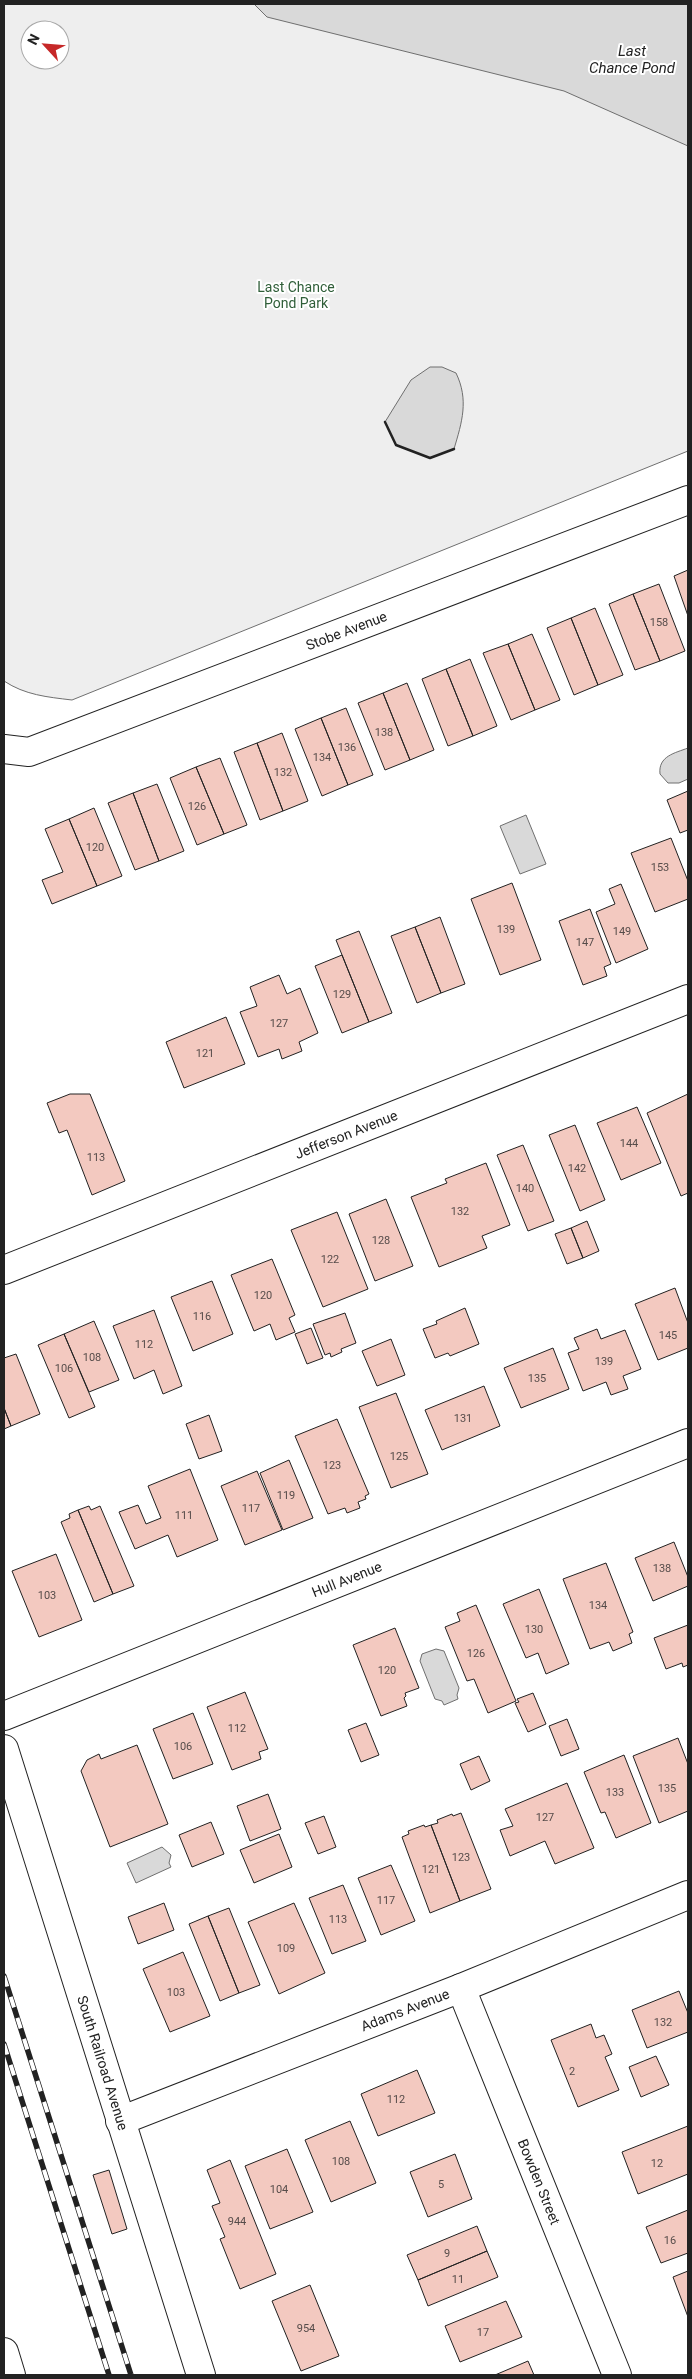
<svg xmlns="http://www.w3.org/2000/svg" width="692" height="2379" font-family="Roboto,sans-serif">
<rect width="100%" height="100%" fill="#fff"/>
<path fill="#eee" stroke="#6f6f6f" fill-rule="evenodd" d="M4 4H688V451L72 700C47 697 25 695 4 681ZM30 30H60V60H30Z"/>
<path fill="#d9d9d9" stroke="#6f6f6f" d="M254 4H688V146L564 91 267 17Z
M430 367H442L456 373C469 400 462 422 454 449L430 458 396 445 385 422 411 380Z
M688 748V779L679 783H668L660 774C658 756 675 753 688 748Z
M526 815 546 864 520 874 500 826Z
M436 1649 444 1651 459 1688 457 1695 458 1699 444 1705 442 1701 435 1699 420 1661 422 1654Z
M162 1847 171 1855 169 1863 171 1867 136 1883 127 1863Z"/>
<path fill="#f3c9c0" stroke="#222" d="M688 570V616L674 576Z
M659 584 685 651 660 661 633 594Z
M633 594 660 661 635 670 609 604Z
M595 608 623 675 598 685 571 618Z
M571 618 598 685 574 695 547 628Z
M532 634 560 700 535 710 508 644Z
M508 644 535 710 511 720 483 653Z
M470 659 497 726 473 736 446 669Z
M446 669 473 736 448 746 422 679Z
M407 683 434 750 410 760 383 693Z
M383 693 410 760 385 770 358 703Z
M346 708 373 775 348 785 321 718Z
M321 718 348 785 322 796 295 729Z
M282 733 308 801 283 811 257 743Z
M257 743 283 811 260 820 234 752Z
M220 758 247 825 224 834 196 767Z
M196 767 224 834 197 845 170 778Z
M157 784 184 851 159 861 133 793Z
M688 791V830L680 833 667 800Z
M133 793 159 861 135 870 108 803Z
M94 808 122 876 97 886 69 819Z
M69 819 97 886 52 904 42 880 63 872 45 829Z
M671 838 688 881V899L655 912 631 853Z
M512 883 541 960 500 975 471 899Z
M621 884 648 949 616 963 596 912 615 904 609 889Z
M590 909 611 964 604 967 607 976 583 985 559 921Z
M440 917 465 984 441 993 415 927Z
M415 927 441 993 417 1003 391 936Z
M359 931 392 1013 369 1022 336 940Z
M342 955 369 1022 342 1033 315 966Z
M279 975 287 994 300 988 318 1033 299 1042 302 1051 282 1059 279 1049 258 1057 240 1012 257 1006 250 987Z
M226 1017 245 1064 184 1088 166 1042Z
M70 1094H90L125 1181 92 1195 67 1130 59 1133 47 1103Z
M688 1094V1193L681 1196 647 1113Z
M637 1107 661 1163 621 1180 597 1123Z
M575 1125 605 1200 580 1211 549 1135Z
M523 1145 554 1221 528 1231 497 1155Z
M486 1163 510 1225 482 1236 487 1248 439 1267 411 1197 447 1183 445 1179Z
M386 1199 413 1266 375 1281 349 1214Z
M337 1212 368 1289 323 1307 291 1230Z
M587 1221 599 1251 583 1258 571 1228Z
M571 1228 583 1258 567 1264 555 1234Z
M272 1259 295 1315 289 1318 295 1332 276 1340 270 1324 254 1331 231 1275Z
M212 1281 233 1334 193 1351 171 1297Z
M675 1288 688 1323V1348L658 1360 635 1304Z
M465 1308 479 1344 450 1356 448 1353 435 1358 423 1329 437 1324 436 1321Z
M154 1310 182 1386 163 1394 154 1370 134 1379 113 1326Z
M345 1313 356 1343 341 1349 342 1352 331 1357 330 1353 325 1355 313 1324Z
M94 1321 119 1380 89 1392 64 1334Z
M311 1328 323 1358 307 1364 295 1334Z
M597 1329 601 1339 625 1330 641 1369 623 1376 628 1389 611 1395 606 1382 583 1391 568 1353 579 1349 574 1338Z
M64 1334 95 1407 69 1418 38 1345Z
M391 1339 405 1375 377 1386 362 1351Z
M553 1348 569 1389 521 1408 504 1368Z
M16 1354 40 1414 11 1426 4 1408V1358Z
M484 1386 500 1426 442 1450 425 1410Z
M396 1393 428 1474 391 1488 359 1407Z
M4 1408 11 1426 4 1429Z
M209 1415 222 1451 199 1459 186 1424Z
M337 1419 369 1494 365 1496 366 1499 358 1502 360 1508 347 1513 345 1508 328 1514 295 1436Z
M289 1460 313 1518 283 1530 260 1473Z
M190 1469 218 1540 177 1557 168 1535 135 1549 119 1512 138 1505 146 1524 161 1518 148 1486Z
M257 1471 282 1530 245 1545 221 1486Z
M89 1506 91 1510 100 1506 134 1586 113 1594 78 1510Z
M78 1510 113 1594 94 1602 61 1522 70 1518 69 1514Z
M674 1542 688 1577V1586L653 1601 635 1558Z
M56 1554 82 1620 39 1637 12 1571Z
M606 1563 633 1632 629 1634 632 1643 613 1651 609 1642 590 1649 563 1579Z
M539 1589 569 1664 546 1674 538 1653 526 1658 503 1604Z
M476 1605 516 1701 488 1713 474 1679 467 1681 445 1627 460 1621 457 1613Z
M688 1625V1665L683 1667 682 1663 666 1669 654 1638Z
M395 1628 419 1688 405 1693 406 1696 404 1698 407 1706 381 1716 353 1645Z
M245 1692 268 1749 259 1752 261 1759 232 1770 207 1707Z
M533 1693 546 1724 528 1732 515 1703 519 1702 517 1699Z
M193 1713 213 1764 173 1779 153 1729Z
M567 1719 579 1749 561 1756 549 1726Z
M366 1723 379 1755 361 1762 348 1730Z
M678 1738 688 1764V1811L659 1823 633 1756Z
M137 1745 168 1824 110 1847 81 1771 87 1760 99 1754 101 1759Z
M624 1755 651 1823 616 1838 605 1812 601 1813 584 1772Z
M479 1756 490 1781 471 1790 460 1764Z
M567 1783 594 1848 555 1864 545 1841 510 1856 500 1830 513 1826 505 1809Z
M268 1794 281 1829 250 1841 237 1806Z
M461 1813 491 1889 460 1901 431 1825 438 1823 437 1820 452 1814 453 1816Z
M324 1816 336 1847 318 1854 305 1823Z
M211 1822 224 1854 192 1867 179 1835Z
M424 1825 425 1827 431 1825 460 1901 430 1913 402 1837 409 1834 408 1831Z
M279 1834 292 1867 254 1883 240 1850Z
M391 1865 415 1921 381 1935 358 1878Z
M343 1885 366 1941 332 1954 309 1898Z
M164 1903 174 1930 138 1944 128 1917Z
M294 1903 325 1973 279 1994 248 1922Z
M229 1908 260 1985 239 1993 208 1916Z
M208 1916 239 1993 220 2001 189 1924Z
M183 1952 210 2016 170 2032 143 1969Z
M679 1991 688 2013V2032L647 2048 632 2010Z
M591 2024 596 2038 604 2035 612 2054 605 2057 619 2090 578 2107 551 2040Z
M656 2056 669 2085 641 2097 629 2067Z
M417 2070 435 2113 378 2136 361 2094Z
M350 2121 376 2183 331 2202 305 2140Z
M688 2126V2174L638 2194 622 2152Z
M287 2149 313 2212 270 2229 245 2166Z
M455 2154 472 2199 428 2217 410 2172Z
M230 2160 276 2274 240 2289 220 2239 225 2237 212 2206 220 2203 207 2170Z
M109 2170 127 2229 112 2234 93 2175Z
M688 2210V2253L661 2263 646 2227Z
M477 2226 487 2251 418 2280 407 2255Z
M487 2251 498 2277 428 2306 418 2280Z
M688 2271V2317L673 2277Z
M310 2285 339 2356 301 2371 272 2301Z
M506 2301 522 2337 460 2362 445 2326Z
M528 2361 534 2375H495Z"/>
<g fill="none" stroke-linecap="round" stroke-linejoin="round">
<g stroke="#222" stroke-width="30">
<g id="street">
<path id="s1" d="M4 749 29 752 688 500"/>
<path id="s2" d="M4 1270 688 999"/>
<path id="s3" d="M4 1716 688 1443"/>
<path id="s4" d="M4 1749 201 2375"/>
<path id="s5" d="M461 1988 617 2375"/>
<path id="s6" d="M120 2121 461 1988 688 1895"/>
<path d="M4 2352 11 2375"/>
</g>
</g>
<use href="#street" stroke="#fff" stroke-width="28"/>
<g stroke="#222" stroke-width="5.5">
<path id="rail" d="M4 1976 131 2375
M4 2044 109 2375"/>
</g>
<use href="#rail" stroke="#fff" stroke-width="4" stroke-dasharray="11" stroke-linecap="butt"/>
<path stroke="#222" stroke-width="2.5" d="M385 422 396 445 430 458 454 449"/>
</g>
<g text-anchor="middle" dominant-baseline="central" stroke-width="4" stroke-linejoin="round" paint-order="stroke">
<g font-size="11" fill="#564c4a">
<text x="659" y="622">158</text>
<text x="384" y="732">138</text>
<text x="347" y="747">136</text>
<text x="322" y="757">134</text>
<text x="283" y="772">132</text>
<text x="197" y="806">126</text>
<text x="95" y="847">120</text>
<text x="660" y="867">153</text>
<text x="506" y="929">139</text>
<text x="622" y="931">149</text>
<text x="585" y="942">147</text>
<text x="342" y="994">129</text>
<text x="279" y="1023">127</text>
<text x="205" y="1053">121</text>
<text x="629" y="1143">144</text>
<text x="96" y="1157">113</text>
<text x="577" y="1168">142</text>
<text x="525" y="1188">140</text>
<text x="460" y="1211">132</text>
<text x="381" y="1240">128</text>
<text x="330" y="1259">122</text>
<text x="263" y="1295">120</text>
<text x="202" y="1316">116</text>
<text x="668" y="1335">145</text>
<text x="144" y="1344">112</text>
<text x="92" y="1357">108</text>
<text x="604" y="1361">139</text>
<text x="64" y="1368">106</text>
<text x="537" y="1378">135</text>
<text x="463" y="1418">131</text>
<text x="399" y="1456">125</text>
<text x="332" y="1465">123</text>
<text x="286" y="1495">119</text>
<text x="251" y="1508">117</text>
<text x="184" y="1515">111</text>
<text x="662" y="1568">138</text>
<text x="47" y="1595">103</text>
<text x="598" y="1605">134</text>
<text x="534" y="1629">130</text>
<text x="476" y="1653">126</text>
<text x="387" y="1670">120</text>
<text x="237" y="1728">112</text>
<text x="183" y="1746">106</text>
<text x="667" y="1788">135</text>
<text x="615" y="1792">133</text>
<text x="545" y="1817">127</text>
<text x="461" y="1857">123</text>
<text x="431" y="1869">121</text>
<text x="386" y="1900">117</text>
<text x="338" y="1919">113</text>
<text x="286" y="1948">109</text>
<text x="176" y="1992">103</text>
<text x="663" y="2022">132</text>
<text x="572" y="2071">2</text>
<text x="396" y="2099">112</text>
<text x="341" y="2161">108</text>
<text x="657" y="2163">12</text>
<text x="441" y="2184">5</text>
<text x="279" y="2189">104</text>
<text x="237" y="2221">944</text>
<text x="670" y="2240">16</text>
<text x="447" y="2253">9</text>
<text x="458" y="2279">11</text>
<text x="306" y="2328">954</text>
<text x="483" y="2332">17</text>
</g>
<g font-size="14" fill="#2f5e38" stroke="#fff">
<text x="296" y="287">Last Chance<tspan x="296" dy="16">Pond Park</tspan></text>
</g>
<g font-size="14" fill="#222" stroke="#fff">
<text stroke="none"><textPath href="#s1" startOffset="365">Stobe Avenue</textPath></text>
<text stroke="none"><textPath href="#s2" startOffset="368">Jefferson Avenue</textPath></text>
<text stroke="none"><textPath href="#s3" startOffset="369">Hull Avenue</textPath></text>
<text stroke="none"><textPath href="#s6" startOffset="306">Adams Avenue</textPath></text>
<text stroke="none"><textPath href="#s4" startOffset="329">South Railroad Avenue</textPath></text>
<text stroke="none"><textPath href="#s5" startOffset="209">Bowden Street</textPath></text>
</g>
<g font-size="15" font-style="italic" fill="#222" stroke="#fff">
<text x="632" y="51">Last<tspan x="632" dy="17">Chance Pond</tspan></text>
</g>
</g>
<rect width="692" height="2379" fill="none" stroke="#222222" stroke-width="10"/>
<g transform="translate(45 45) rotate(296)"><circle r="24" fill="#ffffff" stroke="#a7a7a7"/>
<path d="M0-4L9 19L0 12L-9 19Z" fill="#c62828"/>
<text y="-8" font-size="14" font-weight="bold" text-anchor="middle" fill="#222222">N</text>
</g>
</svg>
